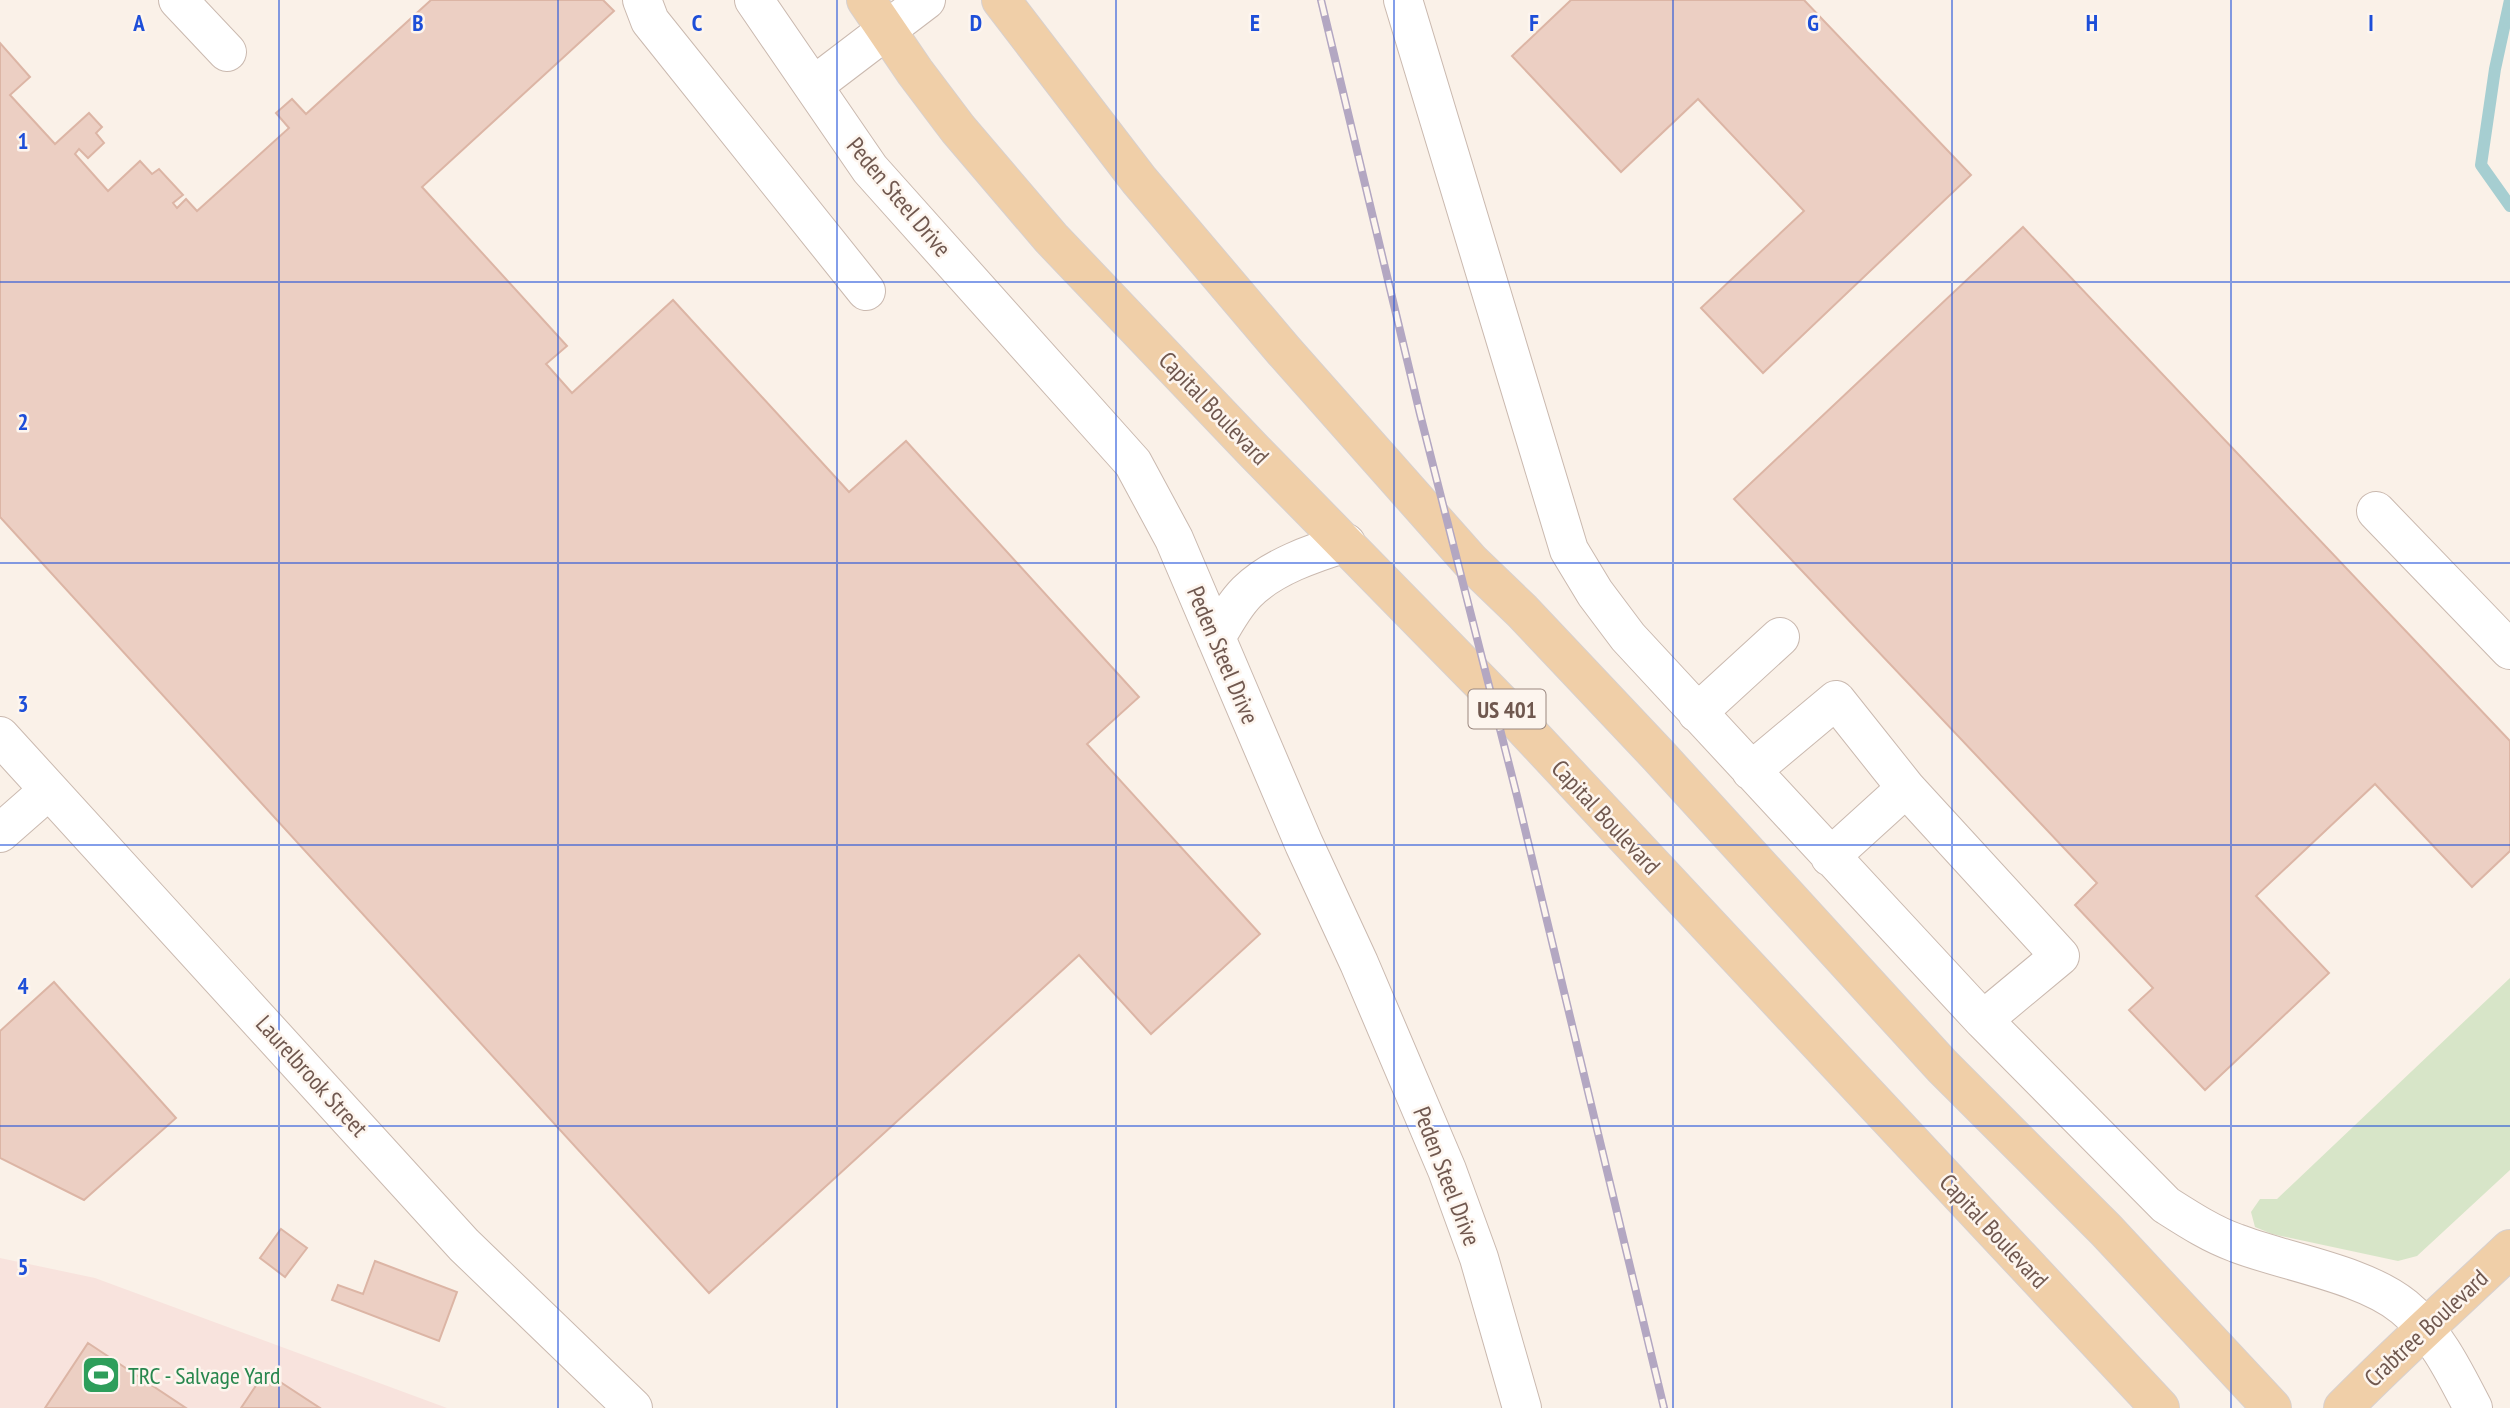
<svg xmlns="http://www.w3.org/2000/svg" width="2510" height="1408" font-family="'PT Sans Narrow',sans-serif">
<rect width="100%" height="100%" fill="#faf1e8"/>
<path fill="#f8e3dd" d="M0 1258 95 1278 447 1408H0Z"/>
<path fill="#d7e5c8" d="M2510 978V1170L2417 1256 2398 1261 2272 1234 2255 1227 2251 1212 2260 1199H2277Z"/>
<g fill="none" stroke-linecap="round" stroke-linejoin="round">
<path stroke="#a6ced1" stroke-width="12" d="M2510 0 2495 69 2481 165 2510 206"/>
</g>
<path fill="#eccfc3" stroke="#dcb5a5" stroke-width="2" d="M431 0H603L614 11 422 187 567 346 546 364 548 366 572 393 673 300 849 492 906 441 1139 697 1087 744 1260 934 1151 1034 1079 955 709 1293 0 517V43L30 77 10 95 55 144 89 113 102 127 96 133 104 143 88 158 79 149 75 154 108 191 140 161 152 174 159 169 183 195 173 203 177 208 186 199 197 211 289 128 276 113 292 99 306 114Z
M1571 0H1804L1971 175 1763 373 1701 308 1804 211 1698 99 1621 172 1512 56Z
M2023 227 2510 741V851L2472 887 2375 784 2256 896 2329 973 2205 1090 2129 1010 2153 988 2075 905 2097 883 1734 499Z
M54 982 176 1118 84 1200 0 1158V1031Z
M281 1229 307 1248 285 1277 260 1258Z
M375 1261 457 1292 439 1341 332 1300 338 1285 363 1294Z
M88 1343 186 1408H45Z
M265 1372 320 1408H241Z"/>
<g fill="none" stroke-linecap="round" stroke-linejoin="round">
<g stroke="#cab9af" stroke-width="40">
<path id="minor" d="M178 0 227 52
M642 0 650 21 866 291
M754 0 870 169 1133 463 1174 539 1304 844 1359 963 1447 1170 1479 1258 1522 1408
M1403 0 1569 550 1595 593 1628 637 1983 1020 2166 1205C2188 1219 2211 1234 2236 1243 2285 1262 2364 1274 2404 1307 2435 1332 2455 1373 2473 1408
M813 86 926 0
M2376 511 2510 650
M1216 638C1225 622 1234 605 1247 592 1272 567 1313 553 1346 543
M1697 713 1780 637
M0 736 464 1245 633 1408
M1751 771 1836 700 1906 788
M0 833 49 790
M1830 857 1906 788 2060 956 1983 1020"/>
</g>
<g stroke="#d7d0ce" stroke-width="40">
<path id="major" d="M866 0 915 72 958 129 1051 238 1254 451 1498 700 2160 1408
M1001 0 1139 180 1284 351 1471 562 1522 611 1658 755 1942 1066 2106 1230 2272 1408
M2343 1408C2397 1353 2454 1302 2510 1249"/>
</g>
<use href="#minor" stroke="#fff" stroke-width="38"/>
<use href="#major" stroke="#f0cfa8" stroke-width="38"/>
<g stroke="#b3a7c2" stroke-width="8">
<path id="rail" d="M1321 0 1420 414 1517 796 1664 1408"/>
</g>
<use href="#rail" stroke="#fdf5ee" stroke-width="5" stroke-dasharray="16" stroke-linecap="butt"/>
</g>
<path fill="none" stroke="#1d4ed8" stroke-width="2" stroke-opacity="0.55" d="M279 0V1408M558 0V1408M837 0V1408M1116 0V1408M1394 0V1408M1673 0V1408M1952 0V1408M2231 0V1408M0 282H2510M0 563H2510M0 845H2510M0 1126H2510"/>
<defs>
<g id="stadium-square" transform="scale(2.0125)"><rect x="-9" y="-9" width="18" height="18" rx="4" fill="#2e9e5b" stroke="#fdf5ee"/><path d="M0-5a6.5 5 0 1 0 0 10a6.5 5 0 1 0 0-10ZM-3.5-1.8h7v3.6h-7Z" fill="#fff"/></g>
</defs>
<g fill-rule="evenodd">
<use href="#stadium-square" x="101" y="1375"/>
</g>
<g text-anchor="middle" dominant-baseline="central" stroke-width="5" stroke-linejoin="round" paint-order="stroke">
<rect fill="#fdf5ee" stroke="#9a877f" stroke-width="2" x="1468.5" y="689.5" width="77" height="39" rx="5"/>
<g font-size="23" font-weight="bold" fill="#70584f">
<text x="1507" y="709">US 401</text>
</g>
<g font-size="24" fill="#70584f" stroke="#fdf5ee">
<text transform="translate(899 197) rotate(50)">Peden Steel Drive</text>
<text transform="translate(1214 408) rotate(46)">Capital Boulevard</text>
<text transform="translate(1223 655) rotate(67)">Peden Steel Drive</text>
<text transform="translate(1606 817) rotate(47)">Capital Boulevard</text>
<text transform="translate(312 1076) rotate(48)">Laurelbrook Street</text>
<text transform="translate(1447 1176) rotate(69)">Peden Steel Drive</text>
<text transform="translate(1994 1231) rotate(47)">Capital Boulevard</text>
<text transform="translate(2426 1328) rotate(-43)">Crabtree Boulevard</text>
</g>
<g font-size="24" fill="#27864d" stroke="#fdf5ee" text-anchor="start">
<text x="128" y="1375">TRC - Salvage Yard</text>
</g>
</g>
<g font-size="23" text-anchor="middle" font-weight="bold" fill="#1d4ed8" stroke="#fdf5ee" stroke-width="5" stroke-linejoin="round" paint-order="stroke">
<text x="139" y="31">A</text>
<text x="418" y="31">B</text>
<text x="697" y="31">C</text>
<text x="976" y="31">D</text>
<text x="1255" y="31">E</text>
<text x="1534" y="31">F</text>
<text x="1813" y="31">G</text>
<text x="2092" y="31">H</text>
<text x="2371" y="31">I</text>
<text x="23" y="149">1</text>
<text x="23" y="430">2</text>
<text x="23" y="712">3</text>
<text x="23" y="994">4</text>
<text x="23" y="1275">5</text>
</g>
</svg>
